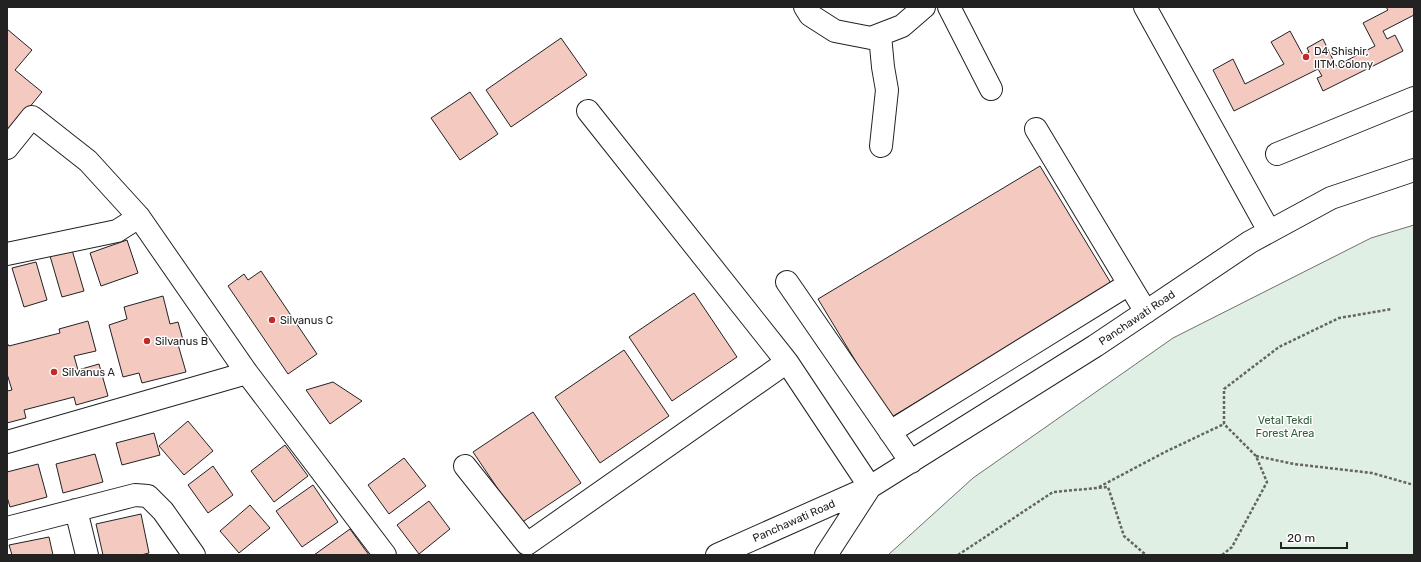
<svg xmlns="http://www.w3.org/2000/svg" width="1421" height="562" font-family="Rubik,sans-serif">
<rect width="100%" height="100%" fill="#fff"/>
<path fill="#e0efe3" stroke="#6f6f6f" d="M1414 225V555H888L973 478 1173 338 1371 238Z"/>
<path fill="#f3c9c0" stroke="#222" d="M1386 7H1414V15L1383 31 1387 39 1395 35 1403 51 1323 91 1317 78 1322 76 1318 69 1234 111 1213 70 1233 59 1245 84 1284 64 1271 42 1290 31 1303 55 1309 52 1307 48 1323 39 1336 66 1375 46 1363 23 1388 10Z
M7 29 32 50 15 70 42 92 10 131 7 128Z
M561 38 587 75 511 127 486 90Z
M470 92 498 134 460 160 431 118Z
M1040 166 1112 285 890 418 818 299Z
M127 240 138 273 101 286 90 253Z
M72 250 84 291 62 297 50 256Z
M36 262 47 300 24 307 12 268Z
M261 271 317 354 288 374 228 286 244 274 248 280Z
M694 293 737 357 672 401 629 337Z
M163 296 170 324 178 322 183 340 177 341 186 372 142 383 139 373 123 377 109 325 127 319 124 307Z
M88 321 96 351 74 356 78 370 99 364 108 396 76 405 74 397 24 410 26 418 7 423V391L12 390 7 374V343L9 346 60 333 59 329Z
M624 350 669 416 600 463 555 397Z
M333 382 362 401 330 424 306 390Z
M533 412 581 483 521 523 473 452Z
M188 421 213 451 184 475 159 446Z
M154 433 160 455 122 465 116 443Z
M285 445 308 476 274 502 251 471Z
M95 454 103 482 63 493 56 464Z
M404 458 426 486 389 514 368 485Z
M38 464 47 497 10 507 7 497V472Z
M213 466 233 495 208 513 188 485Z
M313 485 338 522 302 547 276 511Z
M429 501 450 529 419 554 397 525Z
M250 505 270 528 239 553 220 531Z
M141 514 149 553 141 555H103L96 524Z
M350 529 369 555H314Z
M49 537 53 555H12L9 545Z"/>
<g fill="none" stroke-linecap="round" stroke-linejoin="round">
<g stroke="#222" stroke-width="24">
<path id="minor" d="M805 7 810 15 835 31 871 38 902 26 924 7
M949 7 991 89
M1145 7 1269 231
M880 35 883 67 887 90 881 146
M588 111 787 362
M1036 129 1146 312
M7 148 32 117 88 161 139 217 247 373 385 555
M1277 154 1414 98
M7 254 117 231 139 217
M787 282 911 462
M890 432 1129 284
M7 442 247 373
M465 466 527 544 787 362 870 487 826 555
M76 510 87 555
M7 528 135 495 148 496 163 511 194 555
M717 555 870 487 1095 346 1250 242 1331 198 1414 170"/>
</g>
<path stroke="#646464" stroke-width="2.5" stroke-dasharray="3 2" stroke-linecap="butt" d="M1256 456 1294 464 1372 473 1414 485
M1099 487 1165 452 1224 424
M958 555 1053 492 1108 487 1124 536 1146 555
M1222 555 1232 547 1267 482 1256 456 1224 424V389L1279 347 1339 318 1392 309"/>
<use href="#minor" stroke="#fff" stroke-width="22"/>
</g>
<g fill="#c62828" stroke="#fff" stroke-width="1.5">
<circle cx="1306" cy="57" r="4"/>
<circle cx="272" cy="320" r="4"/>
<circle cx="147" cy="341" r="4"/>
<circle cx="54" cy="372" r="4"/>
</g>
<g text-anchor="middle" dominant-baseline="central" stroke-width="3" stroke-linejoin="round" paint-order="stroke">
<g font-size="11" fill="#222" stroke="#fff" text-anchor="start">
<text x="1314" y="51">D4 Shishir,<tspan x="1314" dy="13">IITM Colony</tspan></text>
<text x="280" y="320">Silvanus C</text>
<text x="155" y="341">Silvanus B</text>
<text x="62" y="372">Silvanus A</text>
</g>
<g font-size="11" fill="#222" stroke="#fff">
<text transform="translate(1137 318) rotate(-34)">Panchawati Road</text>
<text transform="translate(794 521) rotate(-24)">Panchawati Road</text>
</g>
<g font-size="11" fill="#2f5e38" stroke="#fff">
<text x="1285" y="420">Vetal Tekdi<tspan x="1285" dy="13">Forest Area</tspan></text>
</g>
</g>
<rect width="1421" height="562" fill="none" stroke="#222222" stroke-width="16"/>
<path d="M1281 542v6h66v-6" fill="none" stroke="#222222" stroke-width="2"/>
<text x="1287" y="542" font-size="12" fill="#222222" stroke="#ffffff" stroke-width="3" paint-order="stroke">20 m</text>
</svg>
